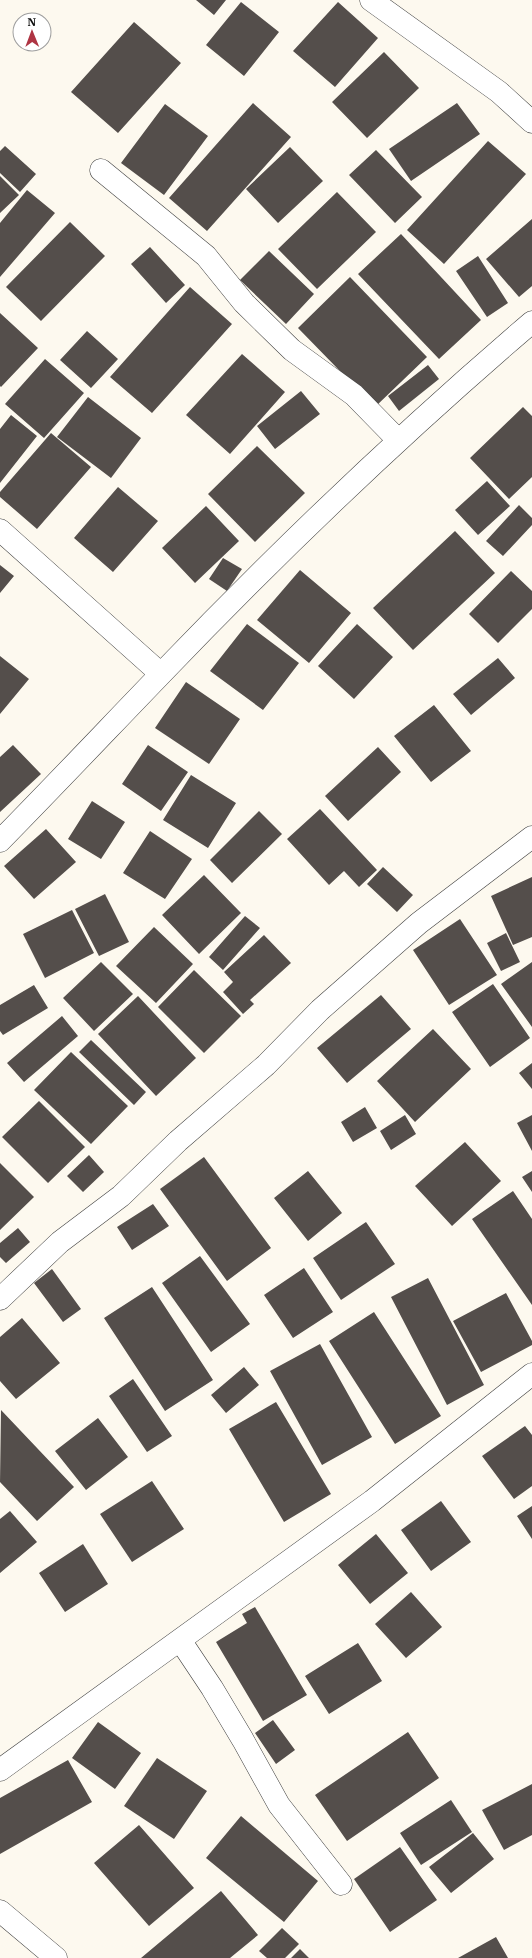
<svg xmlns="http://www.w3.org/2000/svg" width="532" height="1958" font-family="'IBM Plex Serif',serif">
<rect width="100%" height="100%" fill="#fdf9ef"/>
<path fill="#544e4b" d="M196 0H226L214 15Z
M241 2 279 32 244 76 206 45Z
M338 2 378 38 335 87 293 51Z
M134 22 181 63 118 133 71 92Z
M384 52 419 88 367 138 332 102Z
M253 103 291 137 207 231 169 198Z
M457 103 480 134 411 181 389 149Z
M165 104 208 136 164 195 121 163Z
M488 141 526 174 444 264 407 230Z
M5 146 36 174 20 192 0 173V151Z
M290 147 323 181 278 223 246 189Z
M376 150 422 197 395 223 349 175Z
M0 176 19 195 0 213Z
M27 190 55 213 0 277V223Z
M337 192 376 232 317 289 278 249Z
M532 219V286L519 297 486 259Z
M70 222 105 256 41 321 6 287Z
M401 234 481 320 439 359 358 274Z
M150 247 185 285 166 303 131 264Z
M269 251 314 294 286 324 240 280Z
M478 256 508 303 487 317 456 271Z
M350 277 427 357 375 407 298 328Z
M190 287 232 324 152 413 110 377Z
M0 313 38 348 1 387 0 386Z
M87 331 118 359 91 388 60 360Z
M242 354 285 392 230 454 186 415Z
M45 359 84 393 44 438 5 404Z
M428 365 439 379 399 411 388 396Z
M301 391 320 414 275 449 257 426Z
M88 397 141 438 111 478 57 437Z
M523 407 532 416V477L509 499 470 458Z
M11 415 37 436 0 483V429Z
M51 433 91 467 37 529 0 497V492Z
M257 446 305 493 255 542 208 494Z
M487 481 510 506 478 535 455 510Z
M118 487 158 521 113 572 74 538Z
M519 505 532 518V525L503 556 486 541Z
M206 506 239 541 195 583 162 548Z
M455 531 495 573 413 650 373 608Z
M223 558 242 569 227 591 209 579Z
M0 565 14 576 0 593Z
M300 570 351 613 309 663 257 620Z
M511 571 532 591V609L498 643 469 614Z
M247 624 299 663 263 710 210 671Z
M357 624 393 657 354 699 318 666Z
M0 656 29 679 0 714Z
M498 658 515 678 471 715 453 694Z
M186 682 240 719 209 764 155 728Z
M434 705 471 751 431 782 394 736Z
M13 745 41 774 0 812V757Z
M148 745 188 772 161 811 122 784Z
M378 747 401 772 348 821 325 796Z
M191 775 236 803 208 848 163 820Z
M92 801 125 822 101 859 68 839Z
M320 809 377 870 359 887 344 871 329 885 287 839Z
M259 811 282 834 232 883 210 860Z
M46 829 76 862 34 899 4 866Z
M150 831 192 859 165 899 123 873Z
M383 867 413 895 397 912 367 884Z
M204 875 241 913 199 954 162 915Z
M532 877V937L513 945 491 896Z
M105 894 129 942 99 956 75 909Z
M72 910 94 953 45 978 23 934Z
M245 916 260 928 223 970 209 957Z
M460 919 497 975 449 1005 413 950Z
M154 927 193 964 156 1003 116 966Z
M506 933 520 962 501 971 487 943Z
M264 935 291 963 250 1000 254 1004 243 1014 223 992 233 982 224 972Z
M101 962 133 994 94 1031 63 998Z
M532 962V1027L501 984Z
M194 970 241 1016 204 1053 158 1007Z
M493 984 530 1038 490 1067 452 1012Z
M34 985 48 1008 3 1035 0 1031V1005Z
M381 995 411 1029 347 1083 317 1048Z
M138 996 196 1058 156 1096 98 1034Z
M62 1016 78 1036 24 1082 7 1063Z
M433 1029 471 1069 415 1122 377 1081Z
M91 1040 146 1092 134 1105 79 1052Z
M71 1052 128 1106 91 1144 34 1090Z
M532 1063V1089L519 1073Z
M39 1101 85 1147 48 1183 2 1137Z
M365 1107 377 1128 353 1142 341 1122Z
M405 1115 416 1134 391 1150 380 1131Z
M532 1115V1151L517 1123Z
M465 1142 501 1181 452 1226 415 1186Z
M89 1155 104 1172 83 1192 67 1176Z
M204 1157 271 1248 227 1281 160 1189Z
M0 1163 34 1197 0 1230Z
M308 1171 342 1213 308 1241 274 1198Z
M532 1171V1192L522 1177Z
M513 1191 532 1219V1305L472 1219Z
M153 1204 169 1226 132 1250 117 1227Z
M366 1222 395 1264 341 1300 313 1258Z
M18 1228 30 1242 6 1263 0 1257V1243Z
M200 1256 250 1324 211 1352 162 1283Z
M304 1268 333 1312 293 1338 264 1295Z
M52 1269 81 1309 63 1322 34 1283Z
M428 1278 484 1385 447 1405 391 1297Z
M152 1287 213 1380 165 1411 104 1318Z
M506 1293 532 1341V1345L481 1372 453 1321Z
M374 1312 441 1416 395 1444 329 1341Z
M22 1318 60 1363 16 1399 0 1381V1337Z
M320 1344 372 1437 322 1465 270 1371Z
M244 1367 259 1385 226 1413 211 1395Z
M133 1379 172 1436 147 1452 109 1396Z
M276 1402 331 1494 284 1522 229 1429Z
M1 1410 74 1487 37 1521 0 1482Z
M98 1418 128 1457 86 1490 55 1451Z
M525 1426 532 1435V1486L514 1499 482 1456Z
M152 1481 184 1529 132 1562 100 1514Z
M441 1501 471 1542 431 1571 401 1530Z
M532 1506V1539L517 1516Z
M10 1511 37 1542 0 1573V1519Z
M376 1534 408 1573 370 1604 338 1565Z
M83 1544 108 1584 65 1612 39 1573Z
M411 1592 442 1627 406 1658 375 1624Z
M255 1607 307 1695 263 1721 216 1642 247 1623 242 1614Z
M358 1643 382 1681 329 1714 305 1676Z
M273 1720 295 1750 276 1764 255 1733Z
M98 1722 141 1753 115 1789 72 1758Z
M408 1732 439 1778 347 1841 315 1795Z
M157 1758 207 1791 174 1839 124 1806Z
M68 1760 92 1802 0 1854V1798Z
M532 1784V1835L504 1850 482 1810Z
M451 1800 472 1832 421 1865 400 1833Z
M241 1816 318 1881 284 1922 206 1858Z
M139 1825 194 1888 149 1926 94 1863Z
M473 1833 494 1859 451 1893 429 1867Z
M400 1847 437 1900 390 1932 354 1879Z
M221 1891 258 1935 230 1958H141Z
M282 1928 299 1944 285 1958H267L259 1951Z
M496 1937 508 1958H458Z
M300 1949 309 1958H291Z"/>
<g fill="none" stroke-linecap="round" stroke-linejoin="round">
<g stroke="#404040" stroke-width="23">
<path id="street" d="M371 0 499 92 532 122
M101 170 206 256 244 303 292 350 354 395 398 440
M0 530 161 674
M0 841C54 786 107 730 161 674 279 551 402 433 532 322
M0 1299 60 1242 121 1196 178 1141 266 1065 320 1010 419 923 532 837
M180 1640 212 1688 243 1740 279 1805 341 1884
M0 1770 372 1501 532 1374
M0 1911 56 1958"/>
</g>
<use href="#street" stroke="#fff" stroke-width="22"/>
</g>
<g transform="translate(32 32) rotate(359)"><circle r="19" fill="#ffffff" stroke="#9e9e9e"/>
<path d="M0-3L7 15L0 10L-7 15Z" fill="#ae3443"/>
<text y="-6" font-size="11" font-weight="bold" text-anchor="middle" fill="#0d0d0d">N</text>
</g>
</svg>
